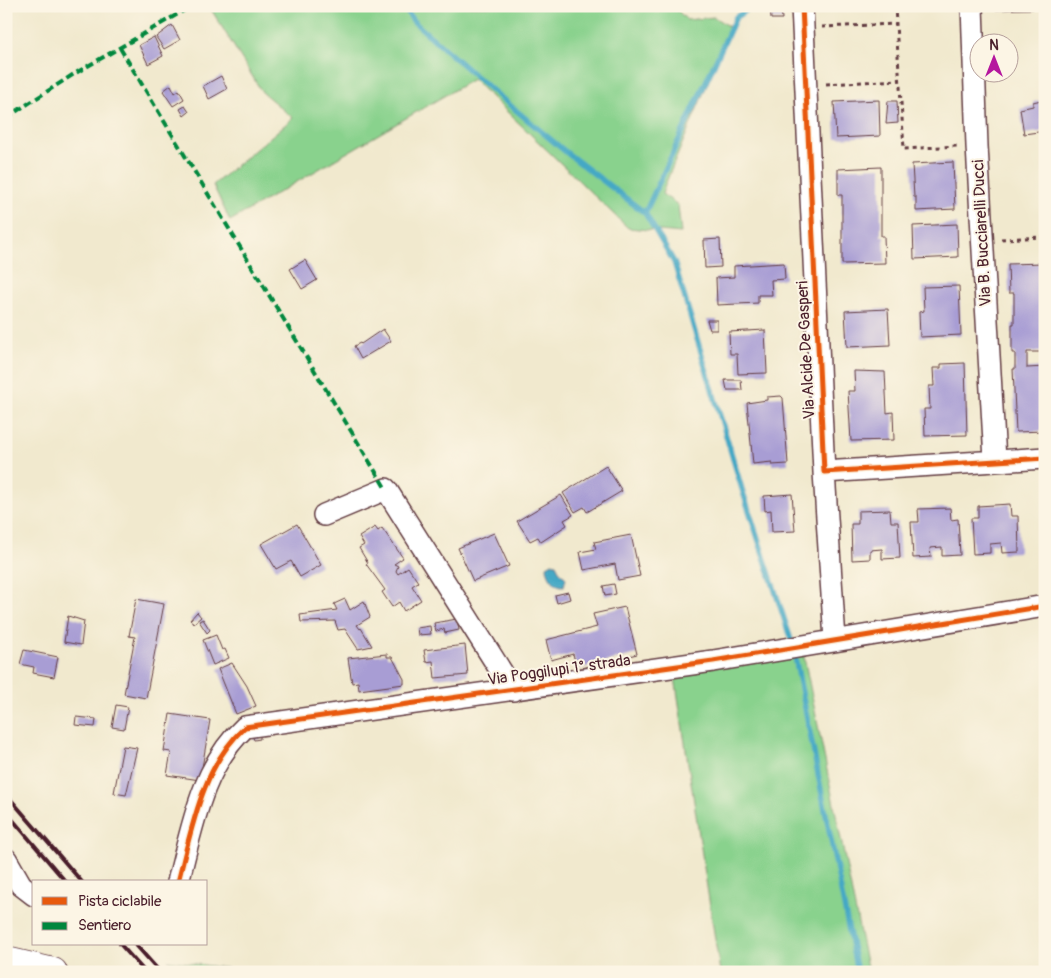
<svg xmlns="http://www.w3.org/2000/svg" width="1051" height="978" font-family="Pangolin,sans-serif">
<rect width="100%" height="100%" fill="#fcf5e5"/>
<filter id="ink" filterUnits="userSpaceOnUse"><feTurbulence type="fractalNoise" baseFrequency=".02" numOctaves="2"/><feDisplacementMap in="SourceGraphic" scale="10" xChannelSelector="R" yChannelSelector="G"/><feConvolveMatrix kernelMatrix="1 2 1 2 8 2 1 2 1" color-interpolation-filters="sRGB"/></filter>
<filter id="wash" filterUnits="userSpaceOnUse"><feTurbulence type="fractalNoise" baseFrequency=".0096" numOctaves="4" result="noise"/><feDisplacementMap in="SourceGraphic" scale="20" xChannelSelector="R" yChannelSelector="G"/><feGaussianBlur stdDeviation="1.12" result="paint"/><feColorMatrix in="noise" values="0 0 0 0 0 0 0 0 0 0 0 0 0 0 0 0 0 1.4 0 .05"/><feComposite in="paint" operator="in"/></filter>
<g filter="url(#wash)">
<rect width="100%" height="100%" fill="#f1e9ce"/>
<path fill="#89d28d" stroke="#6a785c" d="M209 6H673L687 20 714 17 731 28 667 180 662 194 678 205 681 233 628 228 473 79 230 221 213 185 293 118 262 92Z
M803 652 868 972H720L674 671Z
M168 960 253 972H179Z"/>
<path fill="#45a8c5" stroke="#486478" d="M552 563 556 564 560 572 566 578 564 586C554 587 547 575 547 566Z"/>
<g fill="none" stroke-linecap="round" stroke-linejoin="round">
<path stroke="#45a8c5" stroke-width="5.5" d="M403 6 414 22 480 80 567 153 645 213 674 262 742 489 792 643
M645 213 736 17 752 6
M794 652 857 972"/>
</g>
<g id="blocks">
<path fill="#a89dd4" d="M770 6H781L782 19H771Z
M994 6H1033V9L994 10Z
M172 25 180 40 164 49 156 37Z
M154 37 163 56 148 64 139 45Z
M221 76 227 89 209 99 203 86Z
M171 85 175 93 179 90 184 99 173 106 163 91Z
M1045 99V131L1024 134 1020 109 1033 106V102Z
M879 100 880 136 836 138 834 102Z
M888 101H897L898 123 886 124Z
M185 106 189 112 184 116 180 109Z
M953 162 955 209 916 211V197H914L912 164Z
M881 167V236H884L885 263 842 264V195H838V169Z
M957 224 958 257 914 259 913 226Z
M720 239 721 267 705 268 704 240Z
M305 260 317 280 302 289 290 269Z
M784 263 785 279 771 280 772 295H758V303L717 305 716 278 734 277V266Z
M1045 263V352H1027V368L1045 367V431L1016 432 1013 369H1015V353H1012V324H1014V293H1009L1008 264Z
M959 286 961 335 920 337 919 312 924 311 923 287Z
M888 309 890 345 847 347 845 311Z
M707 320H717V330H710Z
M383 329 391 341 361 359 354 346 360 343 361 344Z
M765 330 767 373 738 374 737 354H730L729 332Z
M965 363 967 435 925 436 924 409H930L929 386H934L933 368H941V364Z
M854 371 885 372 887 413 893 412 894 440 851 441 848 391H855Z
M725 380H741L742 390H727Z
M781 396 783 398 788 464 772 465V462L753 464 747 403 767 400V397Z
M606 466 622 491 587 512 584 507 575 512 563 493Z
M792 494 795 531 772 532 771 510 765 511 764 496Z
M561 495 573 515 564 520 567 525 541 542 538 537 530 541 517 521Z
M1010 504 1011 516H1018L1019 552 1002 553 1001 543 990 544V553L973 554 971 518H978V506Z
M950 508 951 520 958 519 960 555 942 556V547L930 548 931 557 913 558 911 522H919L918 509Z
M890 510 891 522H898L900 558 882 559V549L870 550V559L852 560 851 524H858V511Z
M297 524 321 565 300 577 291 561 276 569 261 544Z
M375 527 378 531 382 528 403 558 394 564 398 566 396 571 398 574 408 567 418 582 412 586 421 600 404 611 399 602 392 607 382 592 385 590 366 564 368 563 359 548 364 545 359 537Z
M494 533 509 566 473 581 458 548Z
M631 535 640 576 618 580 615 564 584 570 580 552 596 549 594 542Z
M614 584 616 594 605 596 603 586Z
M568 592 570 599 557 603 555 595Z
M136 599 164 604 146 698 124 694 135 637 129 636Z
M345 599 350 610 364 601 370 617 357 625 360 629 361 628 372 646 358 649 345 629 338 630 335 621 301 622 300 615 337 610 334 604Z
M625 607 637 654 577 669 573 654 551 660 546 640 597 627 593 614Z
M197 612 201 617 194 623 190 620Z
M68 616 84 621 81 645 64 642Z
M203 619 210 630 207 633 199 621Z
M457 619 459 630 445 633 444 629 436 631 434 623Z
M430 626 431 634 418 635 417 628Z
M216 635 222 650 225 649 229 658 213 665 203 640Z
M465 645 468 675 435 678 433 661 426 662 424 650Z
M24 650 58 657 54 677 33 673 34 667 20 664Z
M387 654V657H392L404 679V684L359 690 358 682 352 683 348 658Z
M232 663 247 686 256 706 236 714 218 669Z
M116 705 128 707 124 729 112 727Z
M170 714 210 720 200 780 167 775 171 752 164 751Z
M76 717 96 719 95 727 75 725Z
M260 733V739L254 740 252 735Z
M123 746 137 748 126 795 114 793Z"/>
</g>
</g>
<g filter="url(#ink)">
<use href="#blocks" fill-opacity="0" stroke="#633d43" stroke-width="1"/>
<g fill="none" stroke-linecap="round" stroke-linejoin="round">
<g stroke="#633d43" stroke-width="24">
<path id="minor" d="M802 6 824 472 1045 458
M972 6 977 146 995 460
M824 472 835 640
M324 515 386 489 513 690
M6 859 21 885 34 895
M178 882C192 828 202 766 245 727L713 661 1045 606"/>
</g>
<g stroke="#633d43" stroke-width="30">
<path id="major" d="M6 961 53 972"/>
</g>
<path stroke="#633d43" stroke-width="3" stroke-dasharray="4 4" stroke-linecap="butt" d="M895 6 896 24
M822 27 896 24 904 149 957 146
M826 84 900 80
M1001 239 1045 237"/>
<use href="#minor" stroke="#fff" stroke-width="21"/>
<use href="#major" stroke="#fff" stroke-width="28"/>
<path stroke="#4a1f2b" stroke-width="4" d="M6 794 82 882
M6 812 66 882
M120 944 145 972
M135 944 160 972"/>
<path stroke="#00873e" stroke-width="4" stroke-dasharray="8 4" stroke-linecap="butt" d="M120 48 386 489
M6 118 74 74 192 6"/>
<g stroke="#fcf5e5" stroke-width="8">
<path id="cycleway" d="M802 6 824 472 1045 458
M178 882C192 828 202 766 245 727L713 661 1045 606"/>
</g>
<use href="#cycleway" stroke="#e8590c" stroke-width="5"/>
</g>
</g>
<g text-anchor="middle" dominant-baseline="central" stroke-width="4" stroke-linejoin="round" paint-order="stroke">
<g font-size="16" fill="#4a1f2b" stroke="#fcf5e5">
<text transform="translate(982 233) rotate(-93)">Via B. Bucciarelli Ducci</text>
<text transform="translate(806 350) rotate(-93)">Via Alcide De Gasperi</text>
<text transform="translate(559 670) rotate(-8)">Via Poggilupi 1° strada</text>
</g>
</g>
<rect width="1051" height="978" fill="none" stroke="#fcf5e5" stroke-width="25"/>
<rect x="32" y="880" width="175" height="65" fill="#fcf5e5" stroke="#b59f9b"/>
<rect x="42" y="897" width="25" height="8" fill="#e8590c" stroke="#b59f9b"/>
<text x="78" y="906" font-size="15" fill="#4a1f2b">Pista ciclabile</text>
<rect x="42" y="922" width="25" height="8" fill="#00873e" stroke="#b59f9b"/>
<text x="78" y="930" font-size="15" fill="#4a1f2b">Sentiero</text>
<g transform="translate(994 58)"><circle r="24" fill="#fcf5e5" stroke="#b59f9b"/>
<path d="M0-4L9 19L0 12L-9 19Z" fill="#b5179e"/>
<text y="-8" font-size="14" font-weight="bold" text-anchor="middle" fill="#4a1f2b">N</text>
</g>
</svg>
